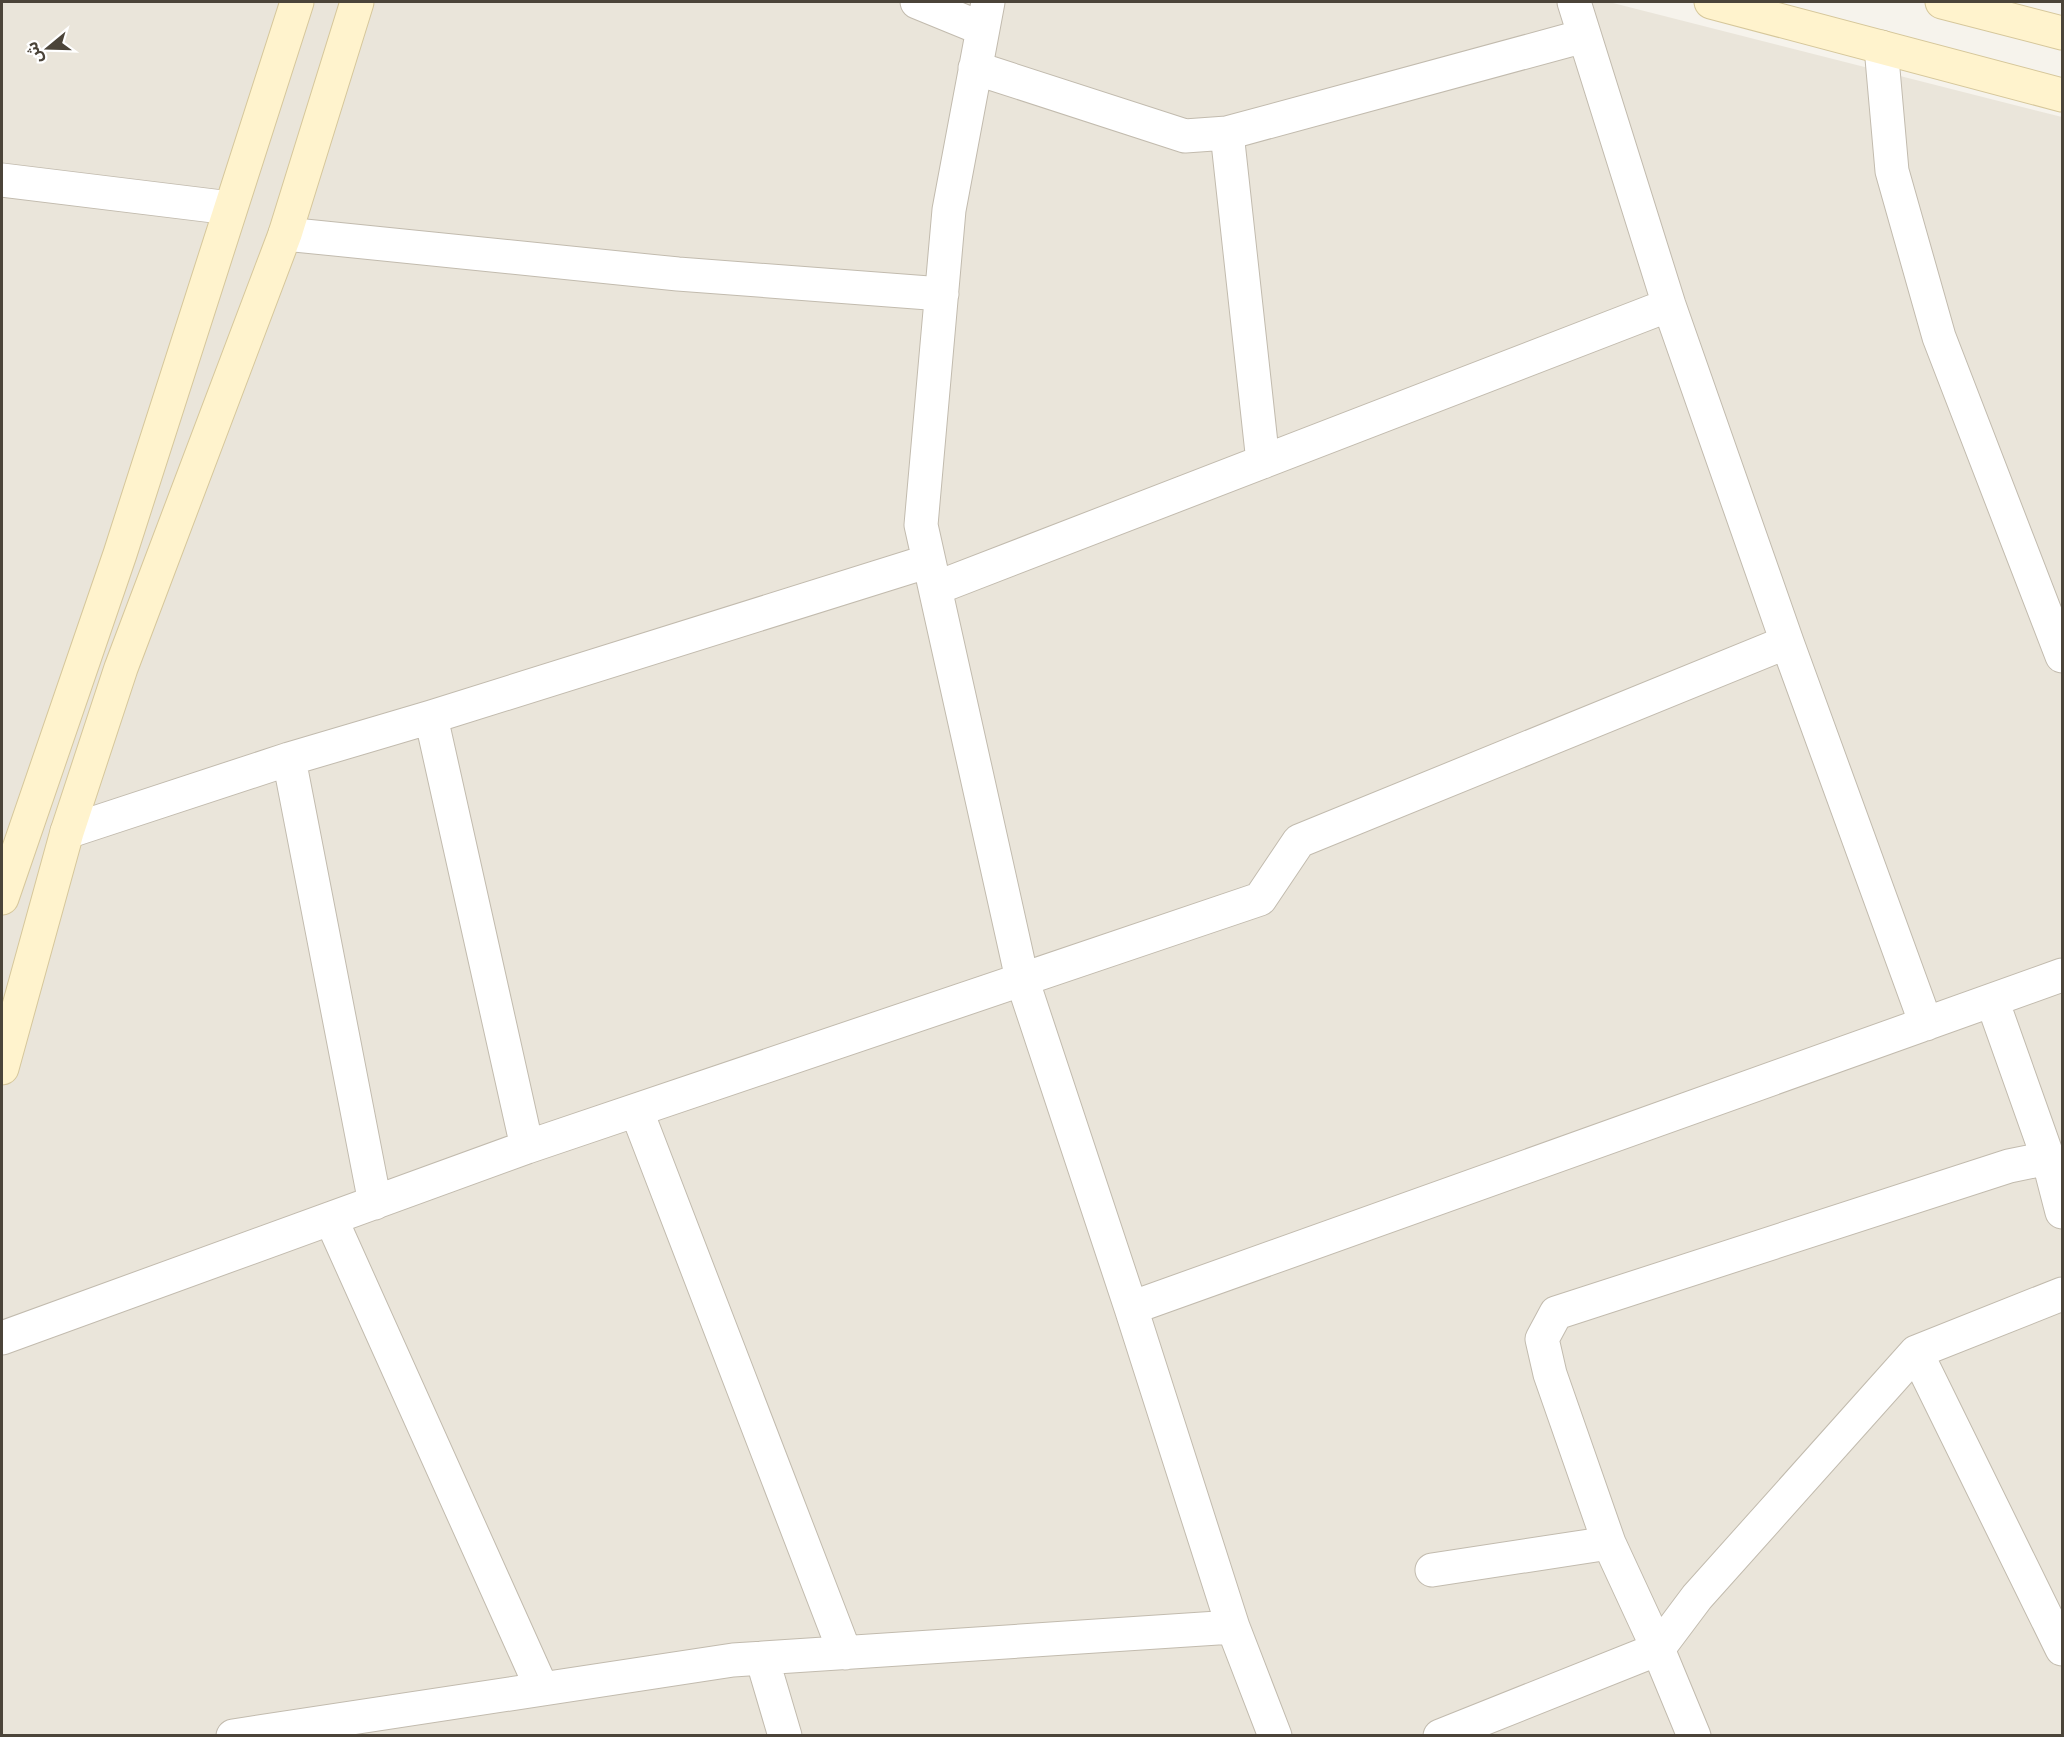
<svg xmlns="http://www.w3.org/2000/svg" width="2064" height="1737" font-family="Raleway,'Noto Sans Arabic',sans-serif">
<rect width="100%" height="100%" fill="#f6f3ec"/>
<path fill="#eae5da" d="M2 2H1609L2062 117V1735L2 1736Z"/>
<g fill="none" stroke-linecap="round" stroke-linejoin="round">
<g stroke="#c2bbae" stroke-width="35">
<path id="street" d="M917 2 983 29
M988 2 949 210 921 525 1022 979 1131 1308 1233 1627 1275 1736
M1574 2 1669 305 1787 642 1926 1024
M1881 47 1892 171 1939 337 2062 656
M975 68 1185 136 1227 133 1584 36
M1227 133 1263 462
M2 180 230 208
M285 234 678 274 942 294
M936 588 1669 305
M431 717 527 1147
M289 759 375 1203
M67 832 289 759 431 717 929 561
M1992 1000 2048 1158
M637 1112 845 1653
M331 1219 542 1689
M1131 1308 2062 975
M2 1338 527 1147 1260 899 1299 841 1787 642
M1916 1352 2062 1649
M1432 1570 1609 1543
M762 1658 785 1736
M233 1736 733 1660 1233 1627
M1440 1736 1658 1649 1697 1597 1916 1352 2062 1294
M1694 1736 1658 1649 1609 1543 1550 1374 1542 1339 1556 1313 2009 1166 2048 1158 2062 1212"/>
</g>
<g stroke="#d6c79b" stroke-width="35">
<path id="secondary" d="M1711 2 2062 95
M1942 2 2062 33
M2 898 120 554 297 2
M2 1068 67 832 121 668 285 234 357 2"/>
</g>
<use href="#street" stroke="#fff" stroke-width="33"/>
<use href="#secondary" stroke="#fff3cd" stroke-width="33"/>
</g>
<rect width="2064" height="1737" fill="none" stroke="#4b4439" stroke-width="6"/>
<g transform="translate(48 48) rotate(251)" stroke="#ffffff" stroke-width="4.5" paint-order="stroke">
<path d="M0-4.5L10 22L0 15L-10 22Z" fill="#4b4439"/>
<text y="-9" font-size="16" font-weight="bold" text-anchor="middle" fill="#4b4439">ش</text>
</g>
</svg>
